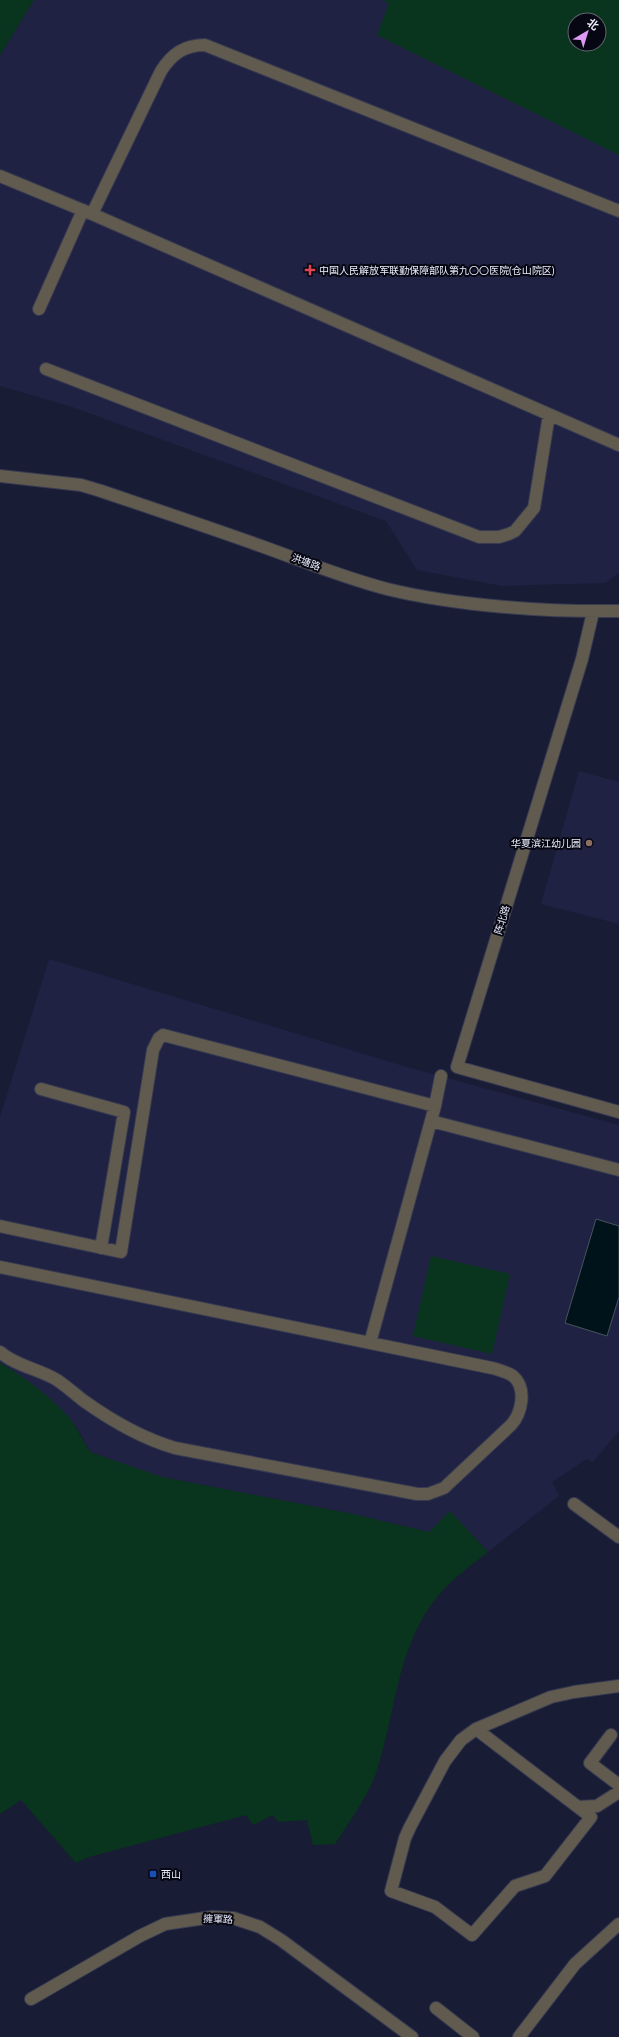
<svg xmlns="http://www.w3.org/2000/svg" width="619" height="2037" font-family="'Archivo Narrow','Noto Sans SC',sans-serif">
<rect width="100%" height="100%" fill="#191c35"/>
<path fill="#1f2242" d="M34 0H382L389 3 378 35 619 155V573L605 583 502 586 417 570 386 521 72 407 0 386V55Z
M579 771 619 782V924L541 904Z
M49 959 407 1067 619 1125V1431L592 1463 587 1459 552 1482 559 1496 488 1552 450 1511 429 1532 353 1514 162 1477 90 1452 78 1429 49 1399 0 1363V1117Z"/>
<path fill="#09351e" fill-rule="evenodd" d="M0 0H34L0 55Z
M382 0H619V155L377 35 389 3ZM575 20H599V44H575Z
M431 1256 510 1274 492 1354 413 1336Z
M0 1363C23 1376 47 1394 65 1413 76 1424 82 1439 90 1452L162 1477 353 1514 429 1532 450 1511 488 1552C470 1566 452 1579 438 1596 396 1647 396 1713 376 1773 367 1798 349 1822 335 1844L313 1845 307 1820 278 1822 273 1815 253 1825 246 1815 89 1857 76 1863 21 1800 0 1814Z"/>
<path fill="#00121a" stroke="#47545e" d="M596 1219 619 1226V1297L607 1336 565 1323Z"/>
<g fill="none" stroke-linecap="round" stroke-linejoin="round">
<g stroke="#373a51" stroke-width="14">
<path id="minor" d="M0 176 92 214 619 445
M92 214 161 71C172 54 184 45 205 45L619 211
M39 309 83 210
M46 369 479 537H499L509 534 515 531 534 508 549 415
M0 476 81 485 101 491C154 509 208 527 261 546 303 561 344 578 387 589 457 606 547 612 619 611
M593 612 582 659 457 1067 619 1112
M41 1089 124 1112 101 1248
M431 1121 619 1170
M0 1226 121 1252 153 1050 159 1038 163 1035 435 1106
M0 1267 492 1368C499 1370 507 1372 513 1376 527 1388 522 1413 511 1425L444 1488 428 1494H417L175 1448C141 1438 112 1421 84 1401 75 1394 66 1386 57 1380 39 1369 16 1366 0 1352
M370 1343 435 1106 441 1076
M574 1504 619 1537
M476 1729 591 1817 545 1876 515 1886 472 1935 435 1907 391 1891 405 1838 410 1827 445 1761 461 1740 476 1729 551 1697 574 1692 619 1686
M611 1735 590 1763 619 1785
M578 1807 597 1806 619 1792
M31 1999 140 1936 165 1924 212 1917 233 1918 260 1927 281 1940 412 2037
M436 2008 473 2037
M519 2037 575 1964 619 1924"/>
</g>
<use href="#minor" stroke="#605b4e" stroke-width="12"/>
</g>
<path fill="#e0444e" stroke="#060712" stroke-width="1.5" d="M308 264h4v4h4v4h-4v4h-4v-4h-4v-4h4z"/>
<circle fill="#8d6e63" stroke="#060712" stroke-width="1.5" cx="589" cy="843" r="4"/>
<rect fill="#1a4fb4" stroke="#060712" stroke-width="1.5" x="149" y="1870" width="8" height="8" rx="2"/>
<g text-anchor="middle" dominant-baseline="central" stroke-width="4" stroke-linejoin="round" paint-order="stroke">
<g font-size="10" fill="#eceffd" stroke="#060712" text-anchor="start">
<text x="319" y="270">中国人民解放军联勤保障部队第九〇〇医院(仓山院区)</text>
<text x="581" y="843" text-anchor="end">华夏滨江幼儿园</text>
<text x="161" y="1874">西山</text>
</g>
<g font-size="10" fill="#eceffd" stroke="#060712">
<text transform="translate(306 562) rotate(20)">洪塘路</text>
<text transform="translate(502 920) rotate(-73)">阵北路</text>
<text transform="translate(218 1919) rotate(2)">擁軍路</text>
</g>
</g>
<g transform="translate(587 32) rotate(38)"><circle r="19" fill="#060712" stroke="#626470"/>
<path d="M0-3L7 15L0 10L-7 15Z" fill="#dd99f3"/>
<text y="-6" font-size="11" font-weight="bold" text-anchor="middle" fill="#eceffd">北</text>
</g>
</svg>
